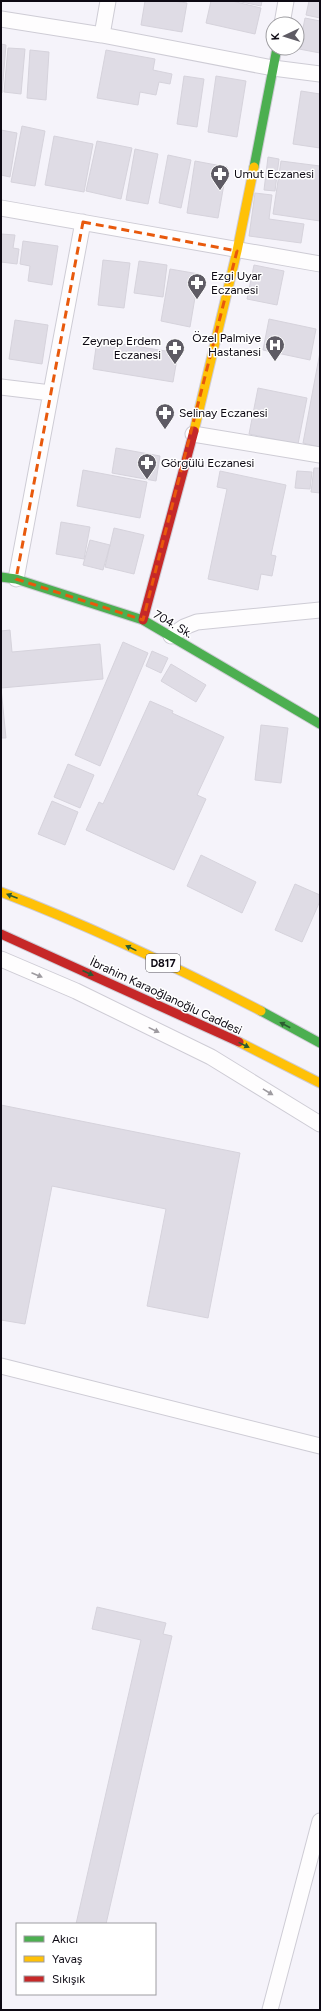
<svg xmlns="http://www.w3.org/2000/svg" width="321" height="2011" font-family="Figtree,sans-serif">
<rect width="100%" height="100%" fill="#f5f3fa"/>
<path fill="#dfdce5" stroke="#d6d3dc" d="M145 1H174L187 3 182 32 141 25Z
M211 1H232L261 8 255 34 206 23Z
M236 1H262L261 6Z
M309 1H320V18L306 15Z
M305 18 320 21V53L299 49Z
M1 44 6 45 2 93 1 92Z
M8 48 25 49 21 94 4 92Z
M30 50 49 52 46 100 27 98Z
M106 50 155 59 153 70 172 74 170 84 159 82 156 95 140 92 138 105 97 98Z
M184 76 204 79 197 127 177 124Z
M216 76 246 81 237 137 208 132Z
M301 91 320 94V148L293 144Z
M22 126 45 131 35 186 11 182Z
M1 130 17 133 10 177 1 175Z
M54 136 93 144 84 192 45 185Z
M97 141 132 148 121 199 86 191Z
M135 149 158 154 148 204 126 200Z
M168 155 191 160 181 208 159 203Z
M268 157 279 159 275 191 264 190Z
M195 161 227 167 218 218 187 213Z
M281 161 320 166V221L273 214Z
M255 193 272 195 269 219 304 224 301 243 249 236Z
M1 234 15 235 13 248 19 249 17 264 1 262Z
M23 241 58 246 52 285 28 281 30 266 20 264Z
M103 260 130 263 124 308 98 305Z
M139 261 167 265 163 297 134 293Z
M254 265 284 271 277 305 247 299Z
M170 269 199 274 190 327 161 321Z
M269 319 316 329 310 360 263 350Z
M15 320 48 325 42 364 9 359Z
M97 340 178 353 173 382 93 369Z
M320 352V447L303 443Z
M258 388 307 398 298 444 249 434Z
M116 448 160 456 156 481 112 473Z
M314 468H320V493L311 492Z
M83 470 147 482 140 518 77 506Z
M220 471 286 485 271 555 276 556 272 576 261 574 258 590 208 579 227 489 217 487Z
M297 471 312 472 310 489 295 488Z
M61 522 90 527 84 559 56 554Z
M114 528 144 535 134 574 105 567Z
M90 540 110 545 103 570 83 565Z
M10 630 12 652 100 644 103 679 1 688 6 738H1V631Z
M123 642 148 653 100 766 75 755Z
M152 651 168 658 161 673 146 666Z
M171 664 206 685 196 702 161 681Z
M150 701 173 711 172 713 224 737 197 795 206 799 174 870 86 830 99 802 103 804Z
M261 725 288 728 281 783 255 780Z
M68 764 94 775 80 808 54 797Z
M52 801 78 812 65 845 38 834Z
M201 855 256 882 242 913 187 886Z
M295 884 320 895V901L302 942 275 930Z
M1 1105 240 1153 208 1318 147 1306 166 1209 52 1186 25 1324 1 1320Z
M97 1607 166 1623 163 1634 172 1636 106 1924H76L141 1640 92 1629Z"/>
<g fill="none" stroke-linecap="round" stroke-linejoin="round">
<g stroke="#ceccd5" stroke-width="17">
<path id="street" d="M1 19 102 35 273 68 320 74
M282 24 286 1
M102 35 108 1
M1 208 320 264
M1 387 51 393
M193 434 320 455
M16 579 83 222
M171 636 184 627 197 622 320 610
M1 959 76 991 211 1057 320 1124
M1 1366 320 1446
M270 2010 320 1821"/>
</g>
<g stroke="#ceccd5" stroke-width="11">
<path id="fast" d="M254 167 277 48
M1 577 16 579 143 620 320 724
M261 1011 320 1043"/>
</g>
<g stroke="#ceccd5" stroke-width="11">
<path id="slow" d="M194 431 237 251 254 167
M1 892C90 926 176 967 261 1011
M239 1042 320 1083"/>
</g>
<g stroke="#ceccd5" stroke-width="11">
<path id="jam" d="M143 620 194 431
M1 934 239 1042"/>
</g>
<use href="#street" stroke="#fefdfe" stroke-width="15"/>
<use href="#fast" stroke="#4caf50" stroke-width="9"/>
<use href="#slow" stroke="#ffc107" stroke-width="9"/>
<use href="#jam" stroke="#c62828" stroke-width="9"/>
</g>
<defs><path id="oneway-solid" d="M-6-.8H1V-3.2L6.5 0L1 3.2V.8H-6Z"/></defs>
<g fill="#2c5c32">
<use href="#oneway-solid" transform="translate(12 896) rotate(-159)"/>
<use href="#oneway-solid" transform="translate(131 948) rotate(-154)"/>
<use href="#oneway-solid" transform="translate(88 973) rotate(24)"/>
<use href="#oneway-solid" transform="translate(285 1025) rotate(-152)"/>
<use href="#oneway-solid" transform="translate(244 1045) rotate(26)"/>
</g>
<g fill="#9e9ba0">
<use href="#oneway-solid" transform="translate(37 975) rotate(23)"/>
<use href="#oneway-solid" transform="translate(154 1030) rotate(26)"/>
<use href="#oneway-solid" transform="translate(268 1092) rotate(31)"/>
</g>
<path fill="none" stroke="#e8590c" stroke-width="3" stroke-dasharray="8 5" stroke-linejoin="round" d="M83 222 237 251 143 620 16 579Z"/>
<defs>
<g id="pharmacy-pin" transform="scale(1)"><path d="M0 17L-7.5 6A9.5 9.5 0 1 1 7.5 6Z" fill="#5e5b64" stroke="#fff"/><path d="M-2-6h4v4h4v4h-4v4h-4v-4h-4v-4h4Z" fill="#fff"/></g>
<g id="hospital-pin" transform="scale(1)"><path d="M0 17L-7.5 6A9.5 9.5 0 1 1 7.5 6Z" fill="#5e5b64" stroke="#fff"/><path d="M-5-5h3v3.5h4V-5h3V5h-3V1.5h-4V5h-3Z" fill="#fff"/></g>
</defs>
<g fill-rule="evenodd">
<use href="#pharmacy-pin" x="220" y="174"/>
<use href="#pharmacy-pin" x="197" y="283"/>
<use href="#hospital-pin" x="275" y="345"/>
<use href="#pharmacy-pin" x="175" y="348"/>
<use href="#pharmacy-pin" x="165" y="413"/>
<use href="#pharmacy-pin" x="147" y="463"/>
</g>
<g text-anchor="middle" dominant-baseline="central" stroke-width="3" stroke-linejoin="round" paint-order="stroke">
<rect fill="#fff" stroke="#56535a" stroke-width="1" x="146" y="954" width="34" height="18" rx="3"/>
<g font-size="11" font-weight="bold" fill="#0d0913">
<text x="163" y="963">D817</text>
</g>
<g font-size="12" fill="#0d0913" stroke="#fff" text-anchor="start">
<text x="234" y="174">Umut Eczanesi</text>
<text x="211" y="276">Ezgi Uyar<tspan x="211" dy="14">Eczanesi</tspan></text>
<text x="261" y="338" text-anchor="end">Özel Palmiye<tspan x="261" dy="14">Hastanesi</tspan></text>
<text x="161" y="341" text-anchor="end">Zeynep Erdem<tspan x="161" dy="14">Eczanesi</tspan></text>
<text x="179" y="413">Selinay Eczanesi</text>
<text x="161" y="463">Görgülü Eczanesi</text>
</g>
<g font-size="12" fill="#0d0913" stroke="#fff">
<text transform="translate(173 624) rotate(30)">704. Sk.</text>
<text transform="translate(166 996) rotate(25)">İbrahim Karaoğlanoğlu Caddesi</text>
</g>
</g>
<rect width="321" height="2011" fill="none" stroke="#0d0913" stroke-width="4"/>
<rect x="16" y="1923" width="140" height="72" fill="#ffffff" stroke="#9e9da1"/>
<rect x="24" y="1936" width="20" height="6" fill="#4caf50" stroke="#9e9da1"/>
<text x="52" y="1943" font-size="12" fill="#0d0913">Akıcı</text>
<rect x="24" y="1956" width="20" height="6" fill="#ffc107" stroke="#9e9da1"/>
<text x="52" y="1963" font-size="12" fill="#0d0913">Yavaş</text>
<rect x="24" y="1976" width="20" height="6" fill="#c62828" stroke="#9e9da1"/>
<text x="52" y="1983" font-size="12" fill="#0d0913">Sıkışık</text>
<g transform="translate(285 36) rotate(266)"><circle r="19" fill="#ffffff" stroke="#9e9da1"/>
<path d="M0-3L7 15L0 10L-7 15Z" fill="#5e5b64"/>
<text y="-6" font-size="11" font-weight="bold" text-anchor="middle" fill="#0d0913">K</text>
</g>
</svg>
